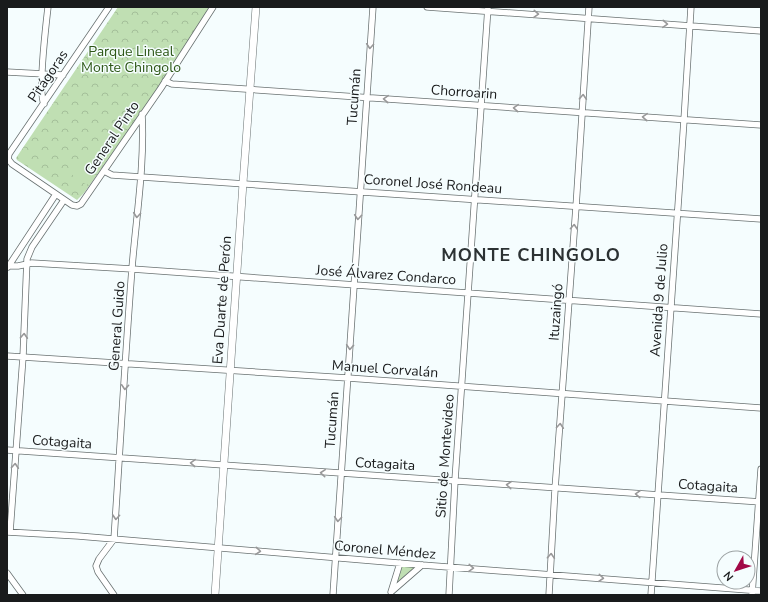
<svg xmlns="http://www.w3.org/2000/svg" width="768" height="602" font-family="'Nunito Sans',sans-serif">
<defs>
<pattern id="park-crowns" width="20" height="18" patternUnits="userSpaceOnUse"><rect width="20" height="18" fill="#c0dfb3"/><path d="M2 6a3 3 0 1 1 6 0M12 15a3 3 0 1 1 6 0" fill="none" stroke="#a4bf99"/></pattern>
</defs>
<rect width="100%" height="100%" fill="#f5fdfe"/>
<path fill="url(#park-crowns)" d="M118 7H211L164 81 84 193 77 200 17 160 16 158Z
M401 565 417 566 397 583Z"/>
<path fill="#c0dfb3" d="M93 143 109 155 87 185 71 174Z"/>
<g fill="none" stroke-linecap="round" stroke-linejoin="round">
<g stroke="#697171" stroke-width="7">
<path id="minor" d="M427 7 761 31
M7 72 63 75
M165 81 172 84 761 125
M44 104C38 93 46 24 48 7
M8 159 12 164 72 205 77 206 81 204 161 88 213 7
M8 159 9 154 109 7
M104 171 112 175 761 219
M9 266H18L32 263 132 269 761 314
M8 267 56 194
M7 356 348 378 761 408
M7 450 761 502
M7 532 78 536 422 565 761 591
M10 532 23 357 27 259 32 247 64 200
M400 563 391 592 422 565
M7 573 23 595
M114 595 98 572 96 566 99 559 114 539C120 449 125 358 132 268 136 219 145 163 142 114
M333 595 373 7
M449 595 455 480 488 7
M549 595 555 489 576 207 589 7
M651 595 684 120 691 7
M752 595 761 469"/>
</g>
<g stroke="#697171" stroke-width="8">
<path id="major" d="M215 595 243 183 256 7"/>
</g>
<use href="#minor" stroke="#fff" stroke-width="5.5"/>
<use href="#major" stroke="#fff" stroke-width="7"/>
</g>
<defs><path id="oneway-chevron" d="M-2-3.5L2.5 0L-2 3.5" fill="none" stroke-width="1.6" stroke-linecap="round" stroke-linejoin="round"/></defs>
<g stroke="#989899">
<use href="#oneway-chevron" transform="translate(536 14) rotate(4)"/>
<use href="#oneway-chevron" transform="translate(665 24) rotate(4)"/>
<use href="#oneway-chevron" transform="translate(370 46) rotate(94)"/>
<use href="#oneway-chevron" transform="translate(583 97) rotate(-87)"/>
<use href="#oneway-chevron" transform="translate(386 99) rotate(-176)"/>
<use href="#oneway-chevron" transform="translate(516 108) rotate(-176)"/>
<use href="#oneway-chevron" transform="translate(645 117) rotate(-176)"/>
<use href="#oneway-chevron" transform="translate(137 215) rotate(95)"/>
<use href="#oneway-chevron" transform="translate(358 217) rotate(94)"/>
<use href="#oneway-chevron" transform="translate(574 227) rotate(-86)"/>
<use href="#oneway-chevron" transform="translate(24 336) rotate(-87)"/>
<use href="#oneway-chevron" transform="translate(350 347) rotate(94)"/>
<use href="#oneway-chevron" transform="translate(125 387) rotate(94)"/>
<use href="#oneway-chevron" transform="translate(560 426) rotate(-86)"/>
<use href="#oneway-chevron" transform="translate(193 463) rotate(-177)"/>
<use href="#oneway-chevron" transform="translate(15 466) rotate(-86)"/>
<use href="#oneway-chevron" transform="translate(323 473) rotate(-175)"/>
<use href="#oneway-chevron" transform="translate(509 485) rotate(-175)"/>
<use href="#oneway-chevron" transform="translate(638 494) rotate(-176)"/>
<use href="#oneway-chevron" transform="translate(116 517) rotate(94)"/>
<use href="#oneway-chevron" transform="translate(338 519) rotate(94)"/>
<use href="#oneway-chevron" transform="translate(258 551) rotate(5)"/>
<use href="#oneway-chevron" transform="translate(551 556) rotate(-87)"/>
<use href="#oneway-chevron" transform="translate(471 568) rotate(4)"/>
<use href="#oneway-chevron" transform="translate(601 578) rotate(5)"/>
</g>
<g text-anchor="middle" dominant-baseline="central" stroke-width="3" stroke-linejoin="round" paint-order="stroke">
<g font-size="14" fill="#2d5716" stroke="#f5fdfe">
<text x="131" y="51">Parque Lineal<tspan x="131" dy="16">Monte Chingolo</tspan></text>
</g>
<g font-size="14" fill="#191b1c" stroke="#f5fdfe">
<text transform="translate(48 76) rotate(-56)">Pitágoras</text>
<text transform="translate(464 92) rotate(4)">Chorroarin</text>
<text transform="translate(354 97) rotate(-86)">Tucumán</text>
<text transform="translate(112 138) rotate(-56)">General Pinto</text>
<text transform="translate(433 184) rotate(4)">Coronel José Rondeau</text>
<text transform="translate(386 275) rotate(4)">José Álvarez Condarco</text>
<text transform="translate(222 300) rotate(-86)">Eva Duarte de Perón</text>
<text transform="translate(659 300) rotate(-86)">Avenida 9 de Julio</text>
<text transform="translate(556 312) rotate(-86)">Ituzaingó</text>
<text transform="translate(117 326) rotate(-86)">General Guido</text>
<text transform="translate(385 369) rotate(4)">Manuel Corvalán</text>
<text transform="translate(332 420) rotate(-86)">Tucumán</text>
<text transform="translate(62 442) rotate(4)">Cotagaita</text>
<text transform="translate(445 456) rotate(-86)">Sitio de Montevideo</text>
<text transform="translate(385 464) rotate(3)">Cotagaita</text>
<text transform="translate(708 486) rotate(4)">Cotagaita</text>
<text transform="translate(385 550) rotate(5)">Coronel Méndez</text>
</g>
<g font-size="18" font-weight="bold" letter-spacing="1" fill="#2c3233" stroke="#f5fdfe">
<text x="531" y="255">MONTE CHINGOLO</text>
</g>
</g>
<rect width="768" height="602" fill="none" stroke="#191b1c" stroke-width="16"/>
<g transform="translate(736 570) rotate(231)"><circle r="19" fill="#f5fdfe" stroke="#9da3a4"/>
<path d="M0-3L7 15L0 10L-7 15Z" fill="#a20847"/>
<text y="-6" font-size="11" font-weight="bold" text-anchor="middle" fill="#191b1c">N</text>
</g>
</svg>
